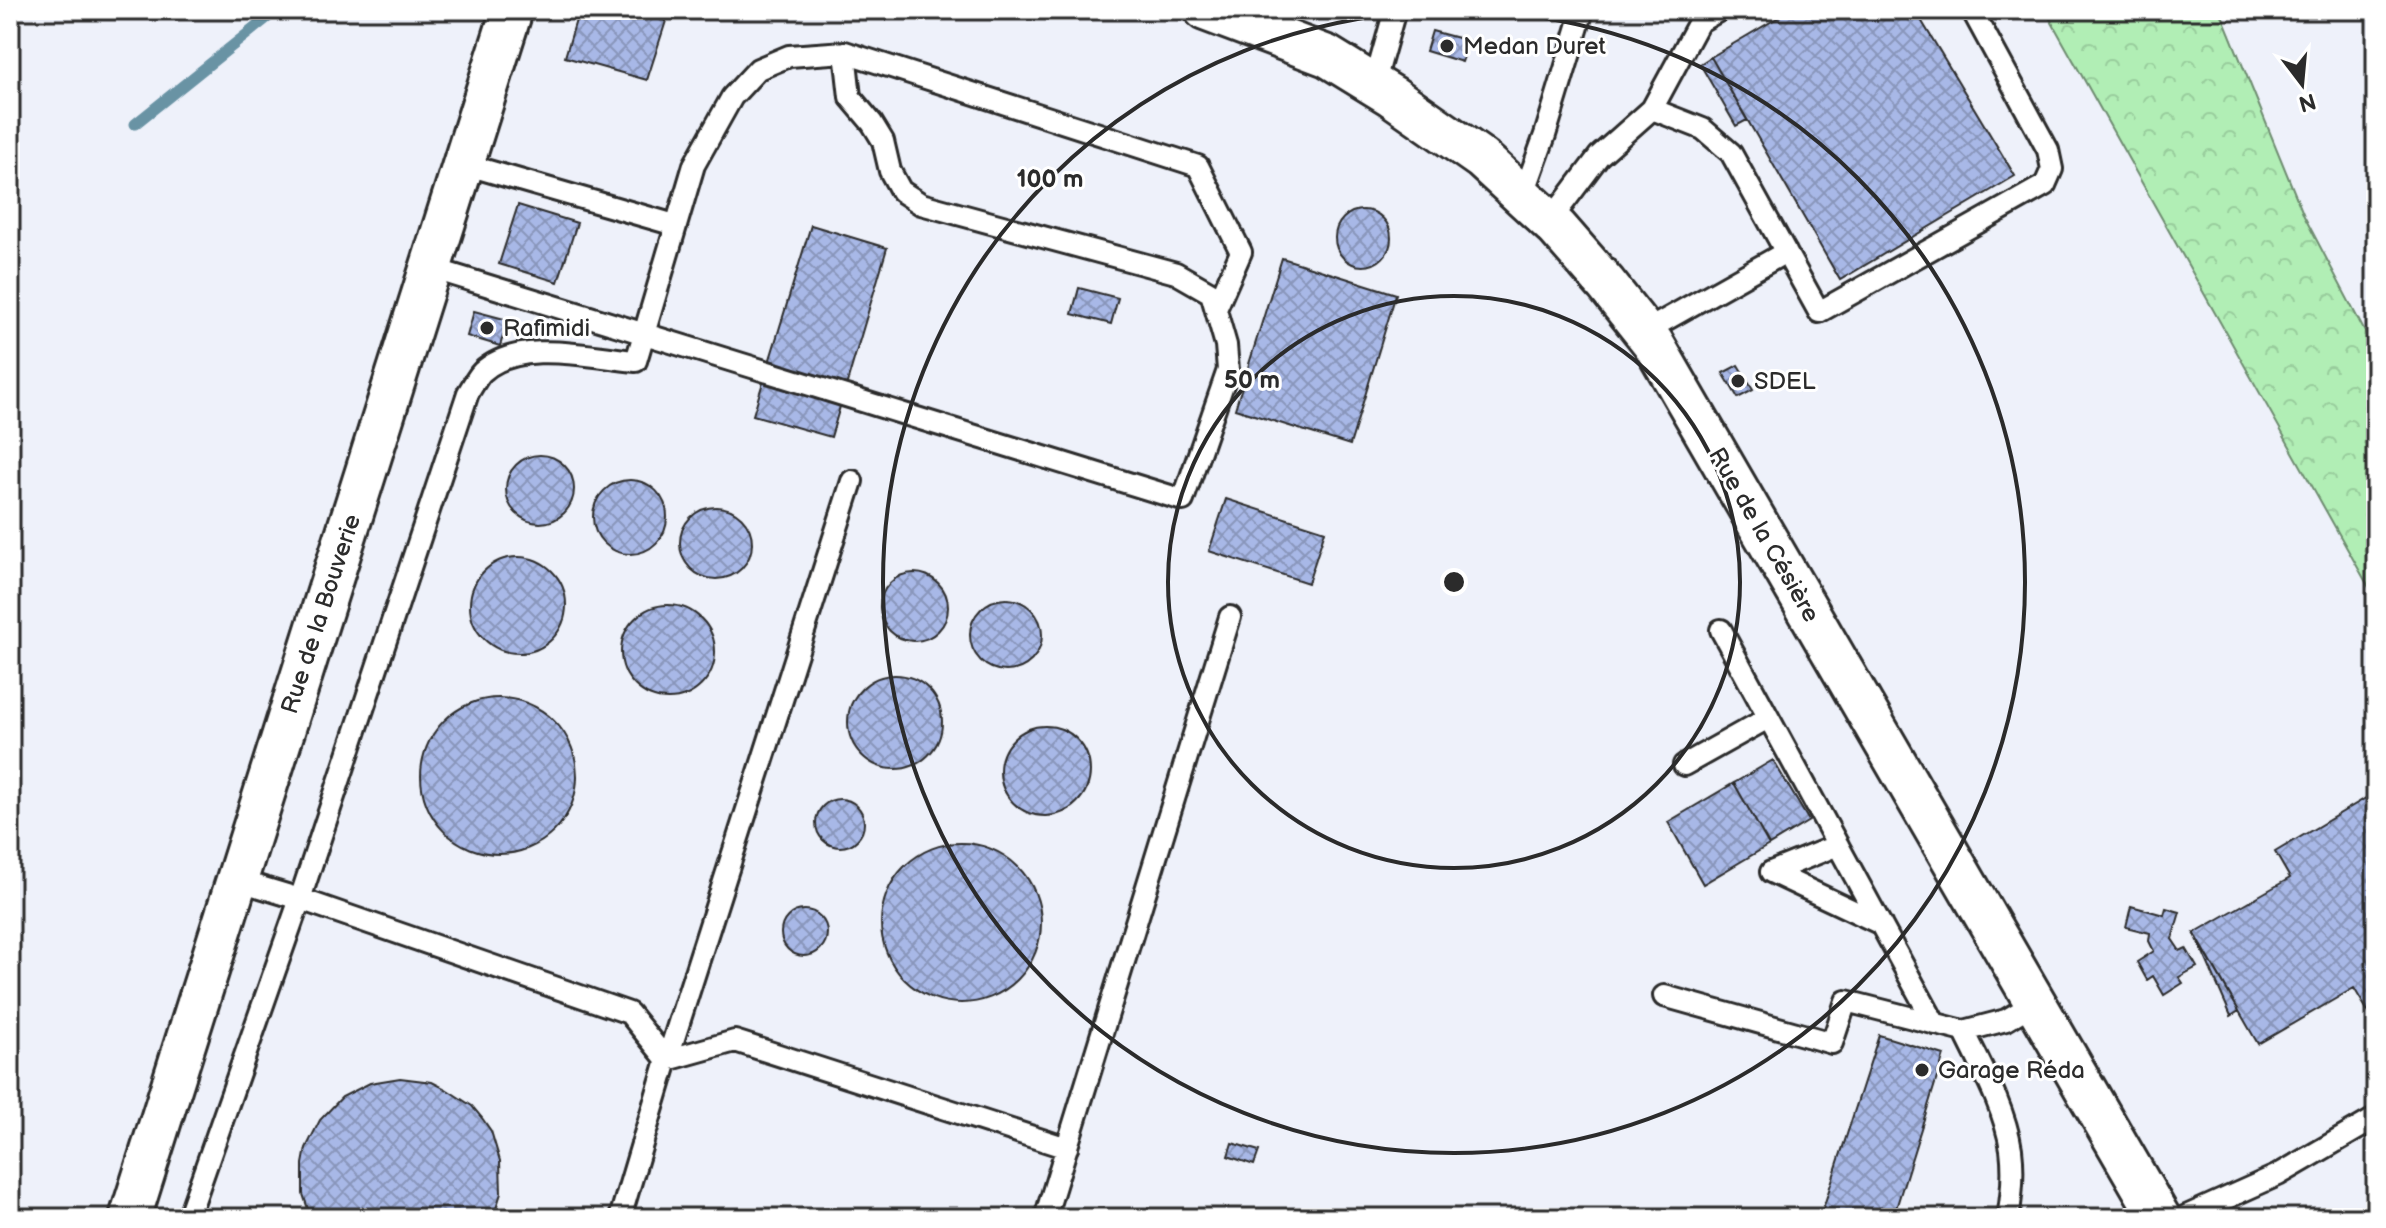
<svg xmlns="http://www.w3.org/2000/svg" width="2386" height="1228" font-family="'Balsamiq Sans',sans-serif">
<defs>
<pattern id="forest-crowns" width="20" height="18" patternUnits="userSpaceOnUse" patternTransform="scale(2)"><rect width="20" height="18" fill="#b1eeb5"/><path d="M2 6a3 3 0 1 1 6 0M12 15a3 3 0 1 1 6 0" fill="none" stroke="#98cc9c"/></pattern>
<pattern id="building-cross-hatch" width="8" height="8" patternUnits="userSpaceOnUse" patternTransform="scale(2)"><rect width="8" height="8" fill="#a8b8e7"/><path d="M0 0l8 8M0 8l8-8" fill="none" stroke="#8996bb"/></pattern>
</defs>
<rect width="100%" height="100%" fill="#eef1fa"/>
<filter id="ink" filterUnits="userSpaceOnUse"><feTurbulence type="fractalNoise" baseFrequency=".0125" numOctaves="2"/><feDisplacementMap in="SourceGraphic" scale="16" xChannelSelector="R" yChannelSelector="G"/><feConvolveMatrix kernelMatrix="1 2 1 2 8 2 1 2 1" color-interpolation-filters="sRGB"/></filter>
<g filter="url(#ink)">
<path fill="url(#forest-crowns)" stroke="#6e8c70" stroke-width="2" d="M2045 10H2220L2304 216 2376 353V600Z"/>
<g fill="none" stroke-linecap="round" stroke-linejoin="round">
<path stroke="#6993a4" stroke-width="11" d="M135 124 277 10"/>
</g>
<path fill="url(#building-cross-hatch)" stroke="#2b2b2b" stroke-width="2" d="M579 10H630L666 21 647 80 565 57Z
M1791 10H1915L2015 176 1840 280 1711 57Z
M1432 31 1469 41 1462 62 1426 51Z
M1711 57 1747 120 1736 126 1700 64Z
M518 205 577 223 558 282 499 264Z
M1335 238a28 28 0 1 1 56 0a28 28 0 1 1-56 0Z
M811 225 887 248 831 437 753 415Z
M1282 258 1396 294 1350 445 1235 409Z
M1079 288 1118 298 1111 324 1072 314Z
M474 311 508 320 500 346 467 336Z
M1738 365 1753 390 1738 398 1723 373Z
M506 489a34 34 0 1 1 68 0a34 34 0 1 1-68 0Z
M593 517a37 37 0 1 1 74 0a37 37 0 1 1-74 0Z
M1226 499 1325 531 1308 583 1209 551Z
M680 543a36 36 0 1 1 72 0a36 36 0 1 1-72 0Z
M470 605a48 48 0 1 1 96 0a48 48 0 1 1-96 0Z
M880 607a34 34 0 1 1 68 0a34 34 0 1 1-68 0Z
M970 635a36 36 0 1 1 72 0a36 36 0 1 1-72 0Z
M621 652a47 47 0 1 1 94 0a47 47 0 1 1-94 0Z
M848 722a47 47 0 1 1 94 0a47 47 0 1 1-94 0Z
M421 776a78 78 0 1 1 156 0a78 78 0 1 1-156 0Z
M1000 771a45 45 0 1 1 90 0a45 45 0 1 1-90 0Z
M1773 760 1809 821 1769 845 1734 783Z
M1734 783 1769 845 1703 884 1668 822Z
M2376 792V1025L2354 988 2258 1044 2194 933 2290 878 2275 852Z
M816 823a24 24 0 1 1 48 0a24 24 0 1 1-48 0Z
M881 923a80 80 0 1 1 160 0a80 80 0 1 1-160 0Z
M2131 906 2164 915 2166 908 2180 912 2172 939 2180 951 2186 948 2197 967 2179 977 2183 983 2164 995 2153 976 2147 980 2137 962 2154 951 2149 941 2150 933 2126 927Z
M781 933a23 23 0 1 1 46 0a23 23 0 1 1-46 0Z
M2195 934 2239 1011 2231 1016Z
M1879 1035 1944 1055 1893 1218H1820Z
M400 1078 432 1082 446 1089 472 1106 482 1118 491 1131 500 1161 501 1193 493 1218H311L303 1194V1164L306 1148 320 1120 342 1097 370 1083Z
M1232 1143 1259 1151 1254 1165 1228 1156Z
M1305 1208 1336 1218H1302Z"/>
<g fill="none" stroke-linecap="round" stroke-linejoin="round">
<g stroke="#2b2b2b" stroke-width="26">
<path id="service" d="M1720 10 1699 22 1652 109 1703 129 1731 153 1819 312 2045 185 2052 169 2048 150 1972 10
M1374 85 1395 10
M464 164 675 225
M1523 196 1545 135 1583 10
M1550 221 1599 156 1652 109
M431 268 1183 500 1228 370 1226 345 1211 293 1176 273 921 204 901 191 890 171 883 141 872 123 850 97 845 52
M1644 332 1786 252
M1721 630 1935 1024
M1684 765 1768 718
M1771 872 1881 924
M1771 872 1838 845
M237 880 300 899 629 1013 667 1060 735 1041 1067 1148
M1664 996 1832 1043 1846 1001 1964 1031C1982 1068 2005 1109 2011 1149 2014 1172 2012 1195 2008 1218
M1964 1031 2006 1020 2036 1002
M188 1218 300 899 468 393C472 387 477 377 482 372 518 338 591 357 636 361L694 165 732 97 758 69 789 56 845 52 1198 166 1241 252 1216 309
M620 1218 667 1060 852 481
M1045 1218 1230 617
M2182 1218 2278 1175 2376 1118"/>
</g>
<g stroke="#2b2b2b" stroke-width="46">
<path id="minor" d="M1205 10 1327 56 1392 96 1482 159 1557 228 1606 284 1653 343 2160 1218
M130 1218 512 10"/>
</g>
<use href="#service" stroke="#fff" stroke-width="20"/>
<use href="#minor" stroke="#fff" stroke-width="40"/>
</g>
</g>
<g fill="none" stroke="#2b2b2b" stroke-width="4">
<circle cx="1454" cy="582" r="286"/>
<circle cx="1454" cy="582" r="571"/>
</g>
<g fill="#2b2b2b" stroke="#fff" stroke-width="3">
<circle cx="1447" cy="46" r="8"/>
<circle cx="487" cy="328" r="8"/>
<circle cx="1738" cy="381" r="8"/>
<circle cx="1922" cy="1070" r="8"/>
</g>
<g text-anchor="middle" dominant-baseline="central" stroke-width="6" stroke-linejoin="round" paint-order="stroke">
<g font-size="24" fill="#2b2b2b" stroke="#fff" text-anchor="start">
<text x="1463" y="46">Medan Duret</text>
<text x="503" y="328">Rafimidi</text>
<text x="1754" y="381">SDEL</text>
<text x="1938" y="1070">Garage Réda</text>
</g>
<g font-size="24" fill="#2b2b2b" stroke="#fff">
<text transform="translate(1764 535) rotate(60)">Rue de la Césière</text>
<text transform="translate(321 614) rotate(-72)">Rue de la Bouverie</text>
</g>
</g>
<circle cx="1454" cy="582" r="12" fill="#2b2b2b" stroke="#fff" stroke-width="4"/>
<g font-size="24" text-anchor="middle" font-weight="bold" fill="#2b2b2b" stroke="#fff" stroke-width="6" stroke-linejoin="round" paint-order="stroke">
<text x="1050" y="187">100 m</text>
<text x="1252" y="388">50 m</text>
</g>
<rect width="2386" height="1228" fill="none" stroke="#fff" stroke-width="40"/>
<rect x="20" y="20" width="2346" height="1188" fill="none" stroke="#2b2b2b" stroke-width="3" filter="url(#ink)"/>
<g transform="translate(2302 84) rotate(164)" stroke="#ffffff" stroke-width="6" paint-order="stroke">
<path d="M0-6L14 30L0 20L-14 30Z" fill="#2b2b2b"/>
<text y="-12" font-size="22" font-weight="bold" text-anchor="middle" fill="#2b2b2b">N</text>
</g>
</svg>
